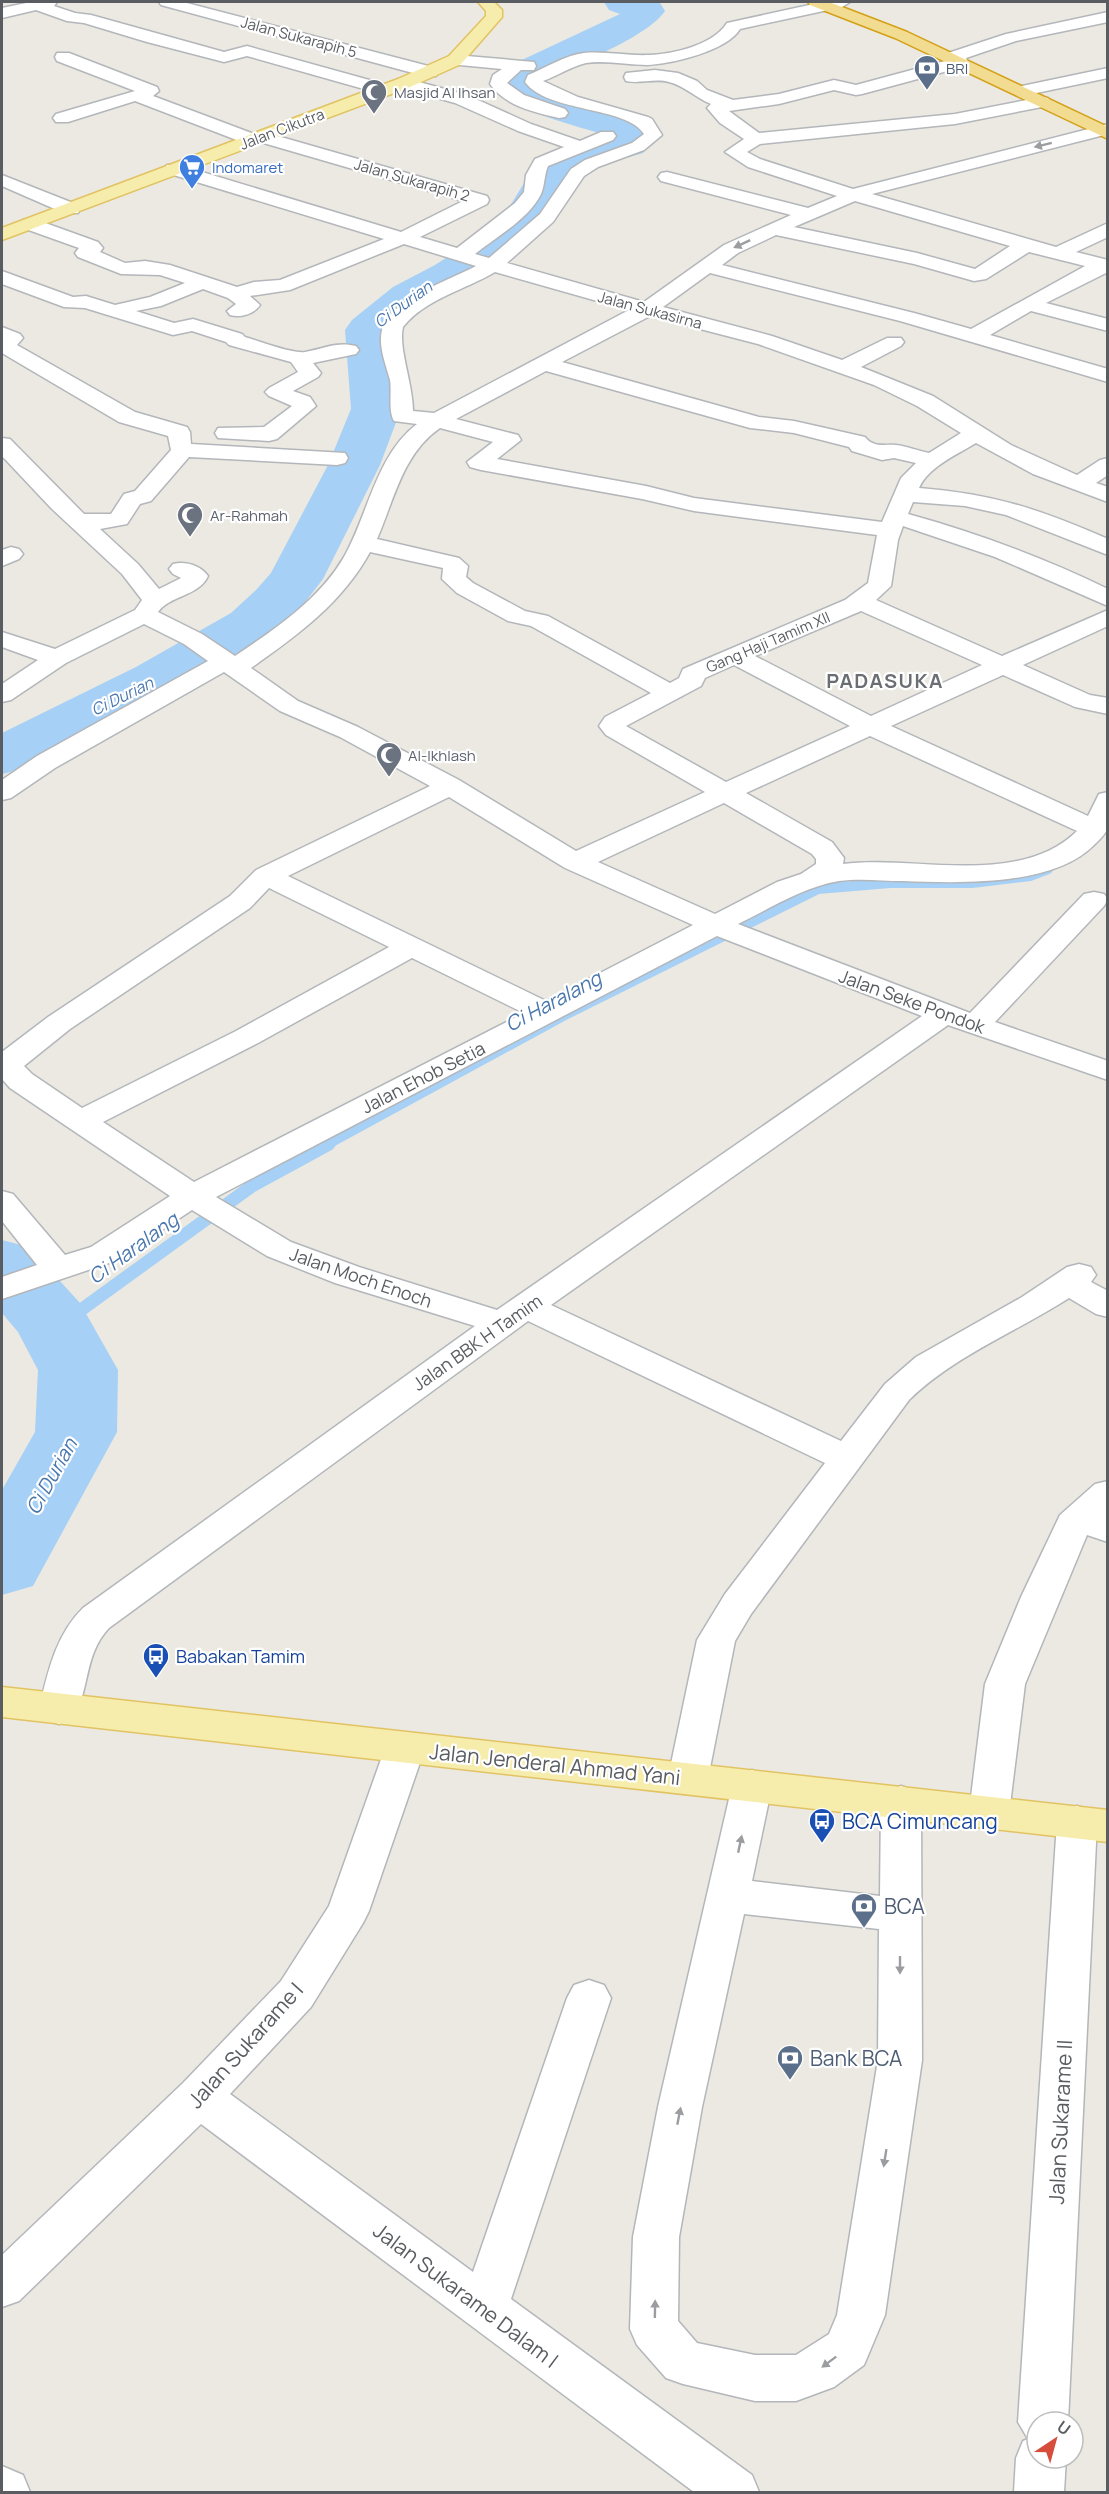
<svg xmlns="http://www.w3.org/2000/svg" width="1109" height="2494" font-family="Manrope,sans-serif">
<rect width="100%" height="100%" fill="#ebe9e1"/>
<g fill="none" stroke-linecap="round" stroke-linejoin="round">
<path stroke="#a6d0f5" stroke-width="10" d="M326 1145 563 1016 818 889 890 883H972L1030 876 1048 869"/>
<path stroke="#a6d0f5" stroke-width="13" d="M56 1328 252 1186 329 1144"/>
<path fill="#a6d0f5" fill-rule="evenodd" d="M604 2H655L660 3 665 11C647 38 568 68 536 83L578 101 651 123 657 132 643 153 571 174 532 241 467 285 425 307 393 334 401 409 380 465 323 579 296 614 271 637 178 691 23 769 2 774V733L136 667 231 613 256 590 271 573 328 465 351 409 345 330 352 320 393 287 435 265 499 224 540 157 610 136C582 128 505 108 490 86L507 67 620 14 609 10Z
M2 1240 29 1247 80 1303 118 1370 117 1432 33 1586 2 1595V1490L35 1432 38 1370 18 1332 2 1313Z"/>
<g stroke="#b3b6ba" stroke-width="3">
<path id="minor" d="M31 2H57L54 6 75 13 91 15 224 52 247 46 391 86 393 90 391 94 385 95 247 56 224 62 147 42 84 23 67 21 36 10 2 18V8Z
M159 2H183L436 68 438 72 436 76H424L161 5Z
M823 2H850L842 7 740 29C727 51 671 64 647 65 628 65 605 60 586 63 572 66 557 76 543 81L578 97 648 117 652 119 662 135 644 150 598 167 584 176 553 222 507 263 644 302 724 245 791 215 661 181 658 177 661 173 667 172 808 208 837 196 748 167 725 152 744 139 720 123 707 108 711 104C696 98 685 86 669 82 655 78 640 84 626 81L624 77 626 73 655 70 678 73 697 81 707 90 733 100 779 94 834 80 856 85 945 61 943 58 945 54 1006 34 1108 12V22L1016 41 966 58 968 62 966 66 862 94 856 95 834 90 779 104 729 111 759 133 955 114 1042 97 1048 98 1051 102 1048 106 1042 107 955 124 760 144 747 152 760 159 853 189 1108 124V134L872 194 1056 247 1108 223V237L1076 252 1108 260V272L1046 303 1108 319V331L1031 311 990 335 1108 369V382L900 321 710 273 663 307 772 336 842 360 887 338H901L904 342 901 346 861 367 933 396 1011 445 1077 475 1100 460 1108 458V475L1096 483 1108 487V502L1033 474 976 443C958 454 928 467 919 488 994 494 1039 509 1108 539V555L1006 515 965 506 913 502 908 514C977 533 1044 558 1108 589V606L995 557 903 526 898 540 891 586 876 600 1002 656 1108 610V626L1023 665 1090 695 1108 698V714L1075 707 1003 675 891 726 1088 816 1099 794 1108 792C1108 803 1109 818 1107 829 1106 834 1098 841 1093 846 1051 887 958 883 903 881 882 881 861 878 839 881 803 887 771 908 738 924L970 1013 1084 894 1094 892 1104 894 1108 899 1104 906 995 1022 1108 1061V1080L948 1025 551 1305 841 1441 885 1384 916 1357 1022 1297 1067 1267 1079 1264 1091 1267 1096 1275 1091 1282 1108 1291V1317L1096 1314 1069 1298C1016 1332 954 1356 909 1400L751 1614 735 1641 708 1778 702 1789 688 1794 674 1789 668 1778 697 1640 725 1594 825 1463 528 1321 109 1628C84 1654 90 1689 73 1719L59 1724 45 1719 39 1709C48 1672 55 1636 83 1608L475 1326 335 1283 267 1256 192 1210 115 1261 2 1299V1277L37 1265 2 1221V1191L13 1194 65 1255 91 1247 170 1196 10 1088 2 1079V1052L48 1017 230 896 256 870 430 786 340 737 280 711 224 672 55 768 11 798 2 800V780L37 756 208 661 184 644 144 624 66 663 11 700 2 702V684L38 660 2 647V632L55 649 135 610 142 600 122 574 52 509 2 456V438L10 439 84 514H111L124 494 135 491 171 450 168 436 119 422 2 353V327L20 334 23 338 17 345 135 412 187 427 190 432 191 444 345 453 348 458 345 463 337 465 189 457 151 501 140 504 127 524 100 529 138 564 159 589 181 578 173 574 169 569 173 564C185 561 200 565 208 576 198 597 170 595 158 612L202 634 235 656C275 629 319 600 344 557 368 515 376 455 417 424L394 421C388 411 392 392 390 380 386 365 378 346 382 330 388 301 452 279 476 266L404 244 290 290 250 296 260 305C254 314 240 318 230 315L227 311 236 304 228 298 203 289 161 306 136 311 174 323 193 319 242 334 245 337C259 341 291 354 305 352 322 349 338 341 356 346L359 350 356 354 313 363 321 373 318 377 293 391 310 397 316 406 277 439 269 441 218 438 215 433 218 428 264 427 292 406 269 396 265 392 269 388 298 372 291 362 229 345 226 342 192 331 173 335 85 308 64 307 2 284V271L73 297 86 296 115 305 150 297 185 283 160 275 121 274 78 257 75 253 79 248 23 228 21 224 23 220H37L98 242 103 248 100 252 125 263 145 261 170 265 237 287 254 282 280 280 384 239 167 173 164 169 167 165H179L401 232 463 201 260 142 253 145 247 144 135 101 68 122H56L53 118 56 114 135 91 57 61 55 57 57 53H69L157 87 159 91 153 96 254 134 261 132 267 133 487 196 489 200 487 204 420 237 457 248 515 203 524 192 526 175 535 159 564 147 518 131 455 103 398 87 396 83 398 79 404 78 467 95 531 124 580 141 601 132H613L616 136 613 140 548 166C544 175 545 185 541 194 529 219 496 237 475 254L489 258 540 214 571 169 585 160 632 143 644 134C627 106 548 113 525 82L528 75C545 68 566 55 584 53 605 51 627 56 649 55 674 54 713 45 727 23ZM855 201 1010 246 975 269 917 253 794 227ZM776 235 914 264 974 281 986 279 1029 252 1085 266 971 329 914 313 722 265 738 253ZM495 272 629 310 434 413 413 411C413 384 398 348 403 327 425 299 465 290 495 272ZM650 316 758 344 874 385 917 406 961 433 929 453C918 451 907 446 896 445 885 444 873 448 865 437L794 421 759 417 562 362ZM546 371 750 428 794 433 849 447 852 451 882 460 894 458 916 463 901 478 882 522 694 498 646 486 497 459 521 440 518 435 456 419ZM440 428 493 442 467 462 470 467 481 470 642 499 694 511 877 535 868 583 845 600 683 669 679 678 670 683 548 616 525 611 473 583 466 577 468 566 459 558 377 539C394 500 403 453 440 428ZM370 552 443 568 442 579 457 593 508 621 531 626 651 693 605 717 599 726 606 735 705 792 576 851 459 780 358 727 298 701 251 668C298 635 342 603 370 552ZM861 611 982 665 871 716 755 656ZM734 665 850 726 726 782 626 726 701 686 705 678ZM870 736 1077 831C1019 888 915 855 843 864L844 858 832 842 746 793ZM449 797 565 868 693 925 546 1001 288 876ZM724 803 812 854 816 859V864L801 874 777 882 715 914 598 862ZM269 888 389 947 236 1031 82 1108 32 1074 24 1066 70 1029 250 908ZM717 936 922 1016 497 1310 359 1267 291 1242 216 1197ZM412 958 524 1013 194 1182 103 1122 258 1043Z
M455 55 534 62 536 66 534 70H521L507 83 524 95 565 109 568 113 565 117 559 118C534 112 505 106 490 84L493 75 502 69 449 64 447 60Z
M1108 68V78L1022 96 1016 95 1014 91 1016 87 1022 86Z
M2 175 78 205 80 209 78 213H64L2 186Z
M11 547 19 549 23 554 19 559 2 566V550Z
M1108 1481V1542L1087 1535 1025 1684 1009 1813 1003 1824 989 1829 975 1824 969 1813 985 1684 1021 1597 1060 1515 1095 1484Z
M405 1733 419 1737 425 1748 369 1911 363 1923 311 2007 230 2094 473 2272 567 1998 574 1985 589 1980 604 1985 611 1998 511 2299 752 2475 759 2492H694L201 2124 19 2301 2 2307V2255L183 2083 281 1981 329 1906 385 1748 391 1737Z
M752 1770 766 1775 772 1786 752 1881 880 1896 881 1802 887 1791 901 1786 915 1791 921 1802 922 2060 885 2315 864 2365 834 2387 796 2401H755L683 2384 666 2378 637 2345 630 2329 633 2237 658 2107 732 1786 738 1775ZM744 1914 879 1929 878 2060 837 2315 829 2334 796 2355H755L697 2343 678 2321 679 2237 702 2107Z
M1077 1806 1091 1811 1097 1822 1068 2422H1037V2458H1066L1064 2492H1014L1016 2458 1023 2441 1028 2439 1018 2422 1057 1822 1063 1811Z
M2 2466 23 2475 30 2492H2Z"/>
</g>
<g stroke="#e2c363" stroke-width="3">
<path id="major" d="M478 2H494L502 10V17L461 64 410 87 2 240V228L398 79 449 56 486 16V11Z
M2 1687 1108 1810V1842L2 1717Z"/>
</g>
<g stroke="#d4a017" stroke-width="3">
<path id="highway" d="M808 2H829L907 32 1108 127V139L895 38 810 5Z"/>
</g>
<use href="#minor" fill="#fff" fill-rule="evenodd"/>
<use href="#major" fill="#f6ecab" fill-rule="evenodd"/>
<use href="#highway" fill="#f1dc91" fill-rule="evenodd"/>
</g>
<defs><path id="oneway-solid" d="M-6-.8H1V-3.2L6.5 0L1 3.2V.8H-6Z" transform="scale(1.5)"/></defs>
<g fill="#9b9da0">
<use href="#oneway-solid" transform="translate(1043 145) rotate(166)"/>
<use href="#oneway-solid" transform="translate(742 244) rotate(155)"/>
<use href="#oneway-solid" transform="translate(740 1844) rotate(-78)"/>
<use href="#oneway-solid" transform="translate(900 1965) rotate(90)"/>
<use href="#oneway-solid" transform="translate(679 2116) rotate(-79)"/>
<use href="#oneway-solid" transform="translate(885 2158) rotate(99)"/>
<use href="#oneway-solid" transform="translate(655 2309) rotate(-89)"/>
<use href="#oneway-solid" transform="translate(829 2362) rotate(143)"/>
</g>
<defs>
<g id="bank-pin" transform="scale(1.35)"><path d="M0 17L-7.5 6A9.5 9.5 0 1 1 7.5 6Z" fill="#5c6f8a" stroke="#fff"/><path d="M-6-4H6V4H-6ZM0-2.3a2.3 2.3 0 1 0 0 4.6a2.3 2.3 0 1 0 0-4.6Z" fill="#fff"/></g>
<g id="mosque-pin" transform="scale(1.35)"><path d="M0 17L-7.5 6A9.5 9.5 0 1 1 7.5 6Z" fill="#6b7280" stroke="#fff"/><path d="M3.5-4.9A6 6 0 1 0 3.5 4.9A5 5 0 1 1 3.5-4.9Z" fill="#fff"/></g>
<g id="supermarket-pin" transform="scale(1.35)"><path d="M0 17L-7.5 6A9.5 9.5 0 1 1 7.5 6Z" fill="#3f7fe0" stroke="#fff"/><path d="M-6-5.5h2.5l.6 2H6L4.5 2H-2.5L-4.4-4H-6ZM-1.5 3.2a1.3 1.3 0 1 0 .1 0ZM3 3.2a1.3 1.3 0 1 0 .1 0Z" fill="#fff"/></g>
<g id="bus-pin" transform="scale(1.35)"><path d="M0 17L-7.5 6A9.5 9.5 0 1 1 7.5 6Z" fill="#1a4fb4" stroke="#fff"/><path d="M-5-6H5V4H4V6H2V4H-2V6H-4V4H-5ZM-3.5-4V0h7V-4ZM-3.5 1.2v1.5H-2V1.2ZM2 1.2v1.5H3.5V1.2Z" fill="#fff"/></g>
</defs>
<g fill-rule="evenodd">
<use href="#bank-pin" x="927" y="68"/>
<use href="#mosque-pin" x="374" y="92"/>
<use href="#supermarket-pin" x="192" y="167"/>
<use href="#mosque-pin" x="190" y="515"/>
<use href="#mosque-pin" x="389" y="755"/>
<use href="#bus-pin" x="156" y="1656"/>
<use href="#bus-pin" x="822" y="1821"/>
<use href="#bank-pin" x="864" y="1906"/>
<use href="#bank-pin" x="790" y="2058"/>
</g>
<g text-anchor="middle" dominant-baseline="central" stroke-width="4.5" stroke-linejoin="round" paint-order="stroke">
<g font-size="15" fill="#595c60" stroke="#fff">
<text transform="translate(299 37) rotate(15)">Jalan Sukarapih 5</text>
<text transform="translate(282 129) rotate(-21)">Jalan Cikutra</text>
<text transform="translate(412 180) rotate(16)">Jalan Sukarapih 2</text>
<text transform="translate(650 310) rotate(15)">Jalan Sukasirna</text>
<text transform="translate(768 642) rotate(-23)">Gang Haji Tamim XII</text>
</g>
<g font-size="15" fill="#4e5e75" stroke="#fff" text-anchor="start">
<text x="946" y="68">BRI</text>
</g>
<g font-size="15" fill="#5b616d" stroke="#fff" text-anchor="start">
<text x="394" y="92">Masjid Al Ihsan</text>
<text x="210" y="515">Ar-Rahmah</text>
<text x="408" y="755">Al-Ikhlash</text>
</g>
<g font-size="15" fill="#366cbe" stroke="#fff" text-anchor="start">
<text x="212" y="167">Indomaret</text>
</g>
<g font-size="16" font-style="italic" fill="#4977ad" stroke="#fff">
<text transform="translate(403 304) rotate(-36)">Ci Durian</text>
<text transform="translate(122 696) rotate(-26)">Ci Durian</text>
</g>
<g font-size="18" fill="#595c60" stroke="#fff">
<text transform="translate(912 1001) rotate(20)">Jalan Seke Pondok</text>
<text transform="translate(423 1077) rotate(-27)">Jalan Ehob Setia</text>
<text transform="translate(361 1277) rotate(19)">Jalan Moch Enoch</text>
<text transform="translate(477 1342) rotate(-35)">Jalan BBK H Tamim</text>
</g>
<g font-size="18" fill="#164399" stroke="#fff" text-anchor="start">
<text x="176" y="1656">Babakan Tamim</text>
</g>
<g font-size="20" font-weight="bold" letter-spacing="1.5" fill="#6a6e72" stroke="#fff">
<text x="885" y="680">PADASUKA</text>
</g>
<g font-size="20" font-style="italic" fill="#4977ad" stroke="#fff">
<text transform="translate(553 1001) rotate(-28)">Ci Haralang</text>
<text transform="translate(133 1248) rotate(-36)">Ci Haralang</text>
<text transform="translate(51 1476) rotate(-61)">Ci Durian</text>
</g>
<g font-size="21" fill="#595c60" stroke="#fff">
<text transform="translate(555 1764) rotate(6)">Jalan Jenderal Ahmad Yani</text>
<text transform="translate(245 2045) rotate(-48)">Jalan Sukarame I</text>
<text transform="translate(1060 2122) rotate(-87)">Jalan Sukarame II</text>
<text transform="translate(466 2295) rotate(37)">Jalan Sukarame Dalam I</text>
</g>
<g font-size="21" fill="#164399" stroke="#fff" text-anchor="start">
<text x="842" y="1821">BCA Cimuncang</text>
</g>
<g font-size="21" fill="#4e5e75" stroke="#fff" text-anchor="start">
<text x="884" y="1906">BCA</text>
<text x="810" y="2058">Bank BCA</text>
</g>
</g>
<rect width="1109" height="2494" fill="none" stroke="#595c60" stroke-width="6"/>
<g transform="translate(1055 2440) rotate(36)"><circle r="28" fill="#ffffff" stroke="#bdbebf" stroke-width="1.5"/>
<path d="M0-4.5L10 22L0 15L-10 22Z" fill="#d64d3c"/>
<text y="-9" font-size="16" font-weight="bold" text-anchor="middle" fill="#595c60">U</text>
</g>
</svg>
